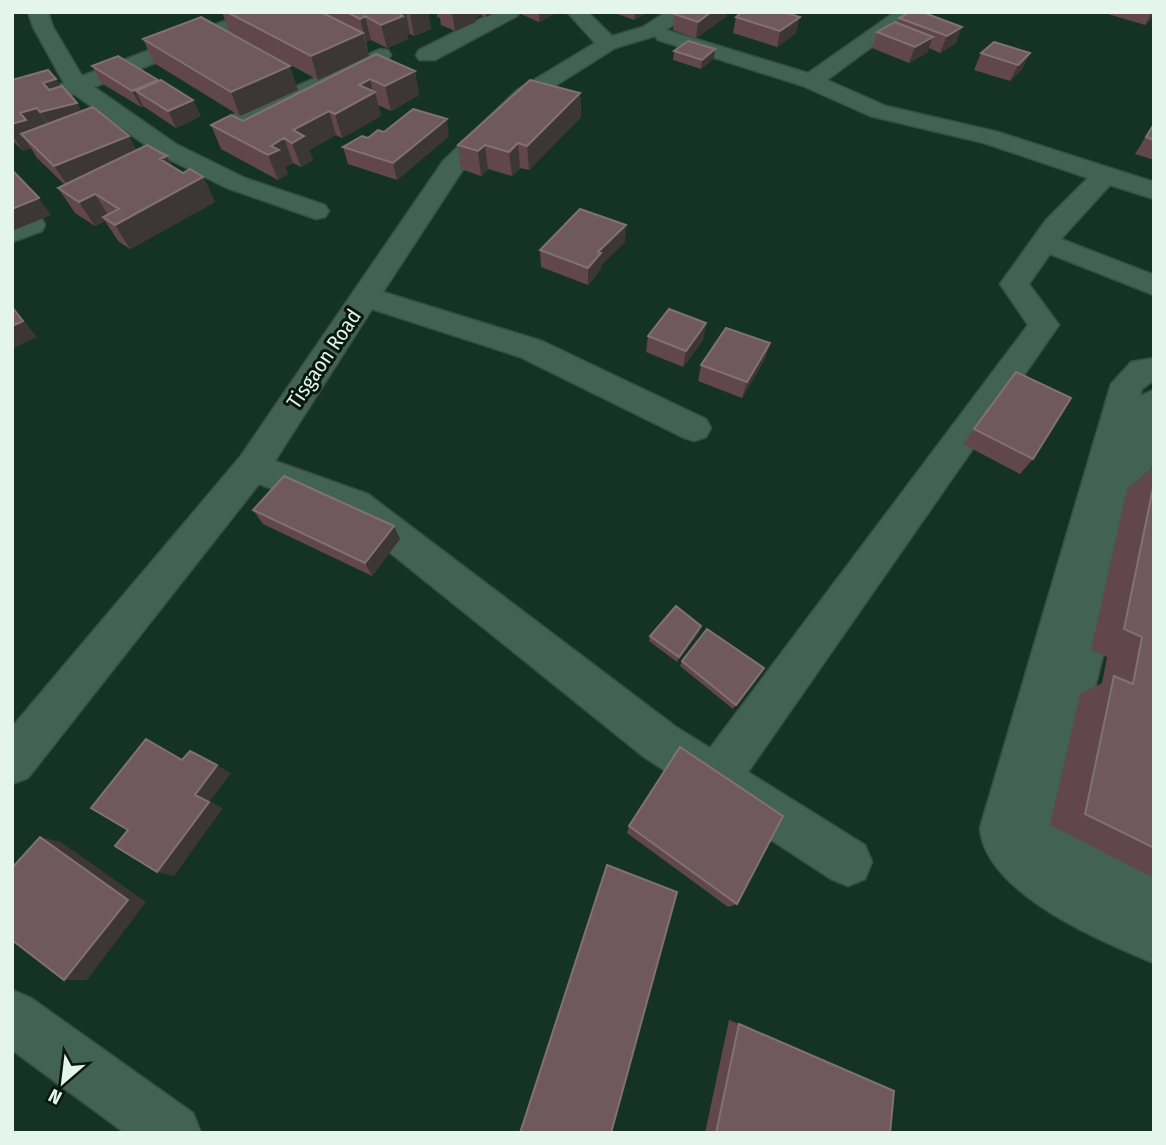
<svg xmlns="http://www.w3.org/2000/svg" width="1166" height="1145" font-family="'Fira Sans Condensed',sans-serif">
<rect width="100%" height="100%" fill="#143226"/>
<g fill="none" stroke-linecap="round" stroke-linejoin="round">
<g stroke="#364f43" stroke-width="3">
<path id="minor" d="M28 12H48L53 27 82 76 248 12H277L274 16 94 87 176 144 245 178 325 205 329 211 325 217 316 219 227 188 158 154 74 94 12 113V99L64 83 33 27Z
M494 12H520L517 16 435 60H419L416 55 419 50Z
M567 12H588L612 36 643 27 666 12H690L666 30 808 73 895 12H919L827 80 886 106 998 132 1154 182V199L1110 185 1061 239 1154 275V295L1050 254 1029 284 1059 325 748 772 865 845 872 862 865 879 848 886 831 879 644 757 342 514 259 484 28 778 12 784V727L240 457 443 161 517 90 595 43ZM655 36 658 40 803 86 870 116 984 143 1088 178 1046 220 1000 284 1028 325 710 748 676 727 368 494 275 461 372 309 520 357 682 437 694 441 706 437 711 428 706 419 542 341 383 292 462 171 533 100 615 48Z
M380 49 388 50 391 55 388 60 250 124H234L230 119 234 114Z
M32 217 42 219 45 225 42 231 12 242V224Z
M1154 358V380L1142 389 1140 396 1154 390V456L1061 821 1077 834 1154 873V963C1100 941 985 893 980 828L1111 384 1131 362Z
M12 990 31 998 193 1113 201 1133H125L12 1050Z"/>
</g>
<use href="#minor" fill="#426253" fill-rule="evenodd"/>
</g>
<path fill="#61464e" d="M222 12H430H428L431 29 414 36 410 34 407 35 408 39 387 48 371 40 366 42 369 56 318 80 230 32Z
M437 12H497L486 17 481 15 476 17V22L455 31 441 25 440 18 437 17Z
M516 12H558L539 22Z
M612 12H648L634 20Z
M922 12 956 43 940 53 929 48 927 53 909 63 872 48 877 32 897 23 899 18Z
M1101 12H1154V16L1145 25Z
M674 14 727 16 696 38 673 30Z
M736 17 796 33 777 47 733 33Z
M143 39 298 90 240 116 154 63Z
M715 49 714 58 701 69 673 60 674 51Z
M981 53H1030L1022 69 1010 81 974 70Z
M376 54 415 71 419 95 391 111 378 105 381 116 342 138 336 135 309 150 313 160 301 167 293 163 285 167 288 174 278 180 221 149 211 125 243 121Z
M92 66 158 80 201 116 176 128 143 106 141 107 101 83Z
M12 80 61 87 82 111 136 150 172 166 183 173 203 177 215 202 130 249 119 242 105 221 95 226 75 213 58 188 65 185 37 158 31 148 23 151 12 140Z
M580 93 581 117 529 170 520 168 512 176 488 169 481 176 461 169 458 145Z
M1154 123V160L1135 154Z
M384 132 449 136 397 180 348 164 343 147Z
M625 242 601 265V269L588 285 541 267 540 250Z
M706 323 703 340 683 367 646 352 648 336Z
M770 343 765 359 742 398 698 381 701 365Z
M1016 372 1033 459 1020 474 963 444Z
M1154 466V878L1050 825 1080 694 1102 683 1107 657 1091 650 1127 489Z
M253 510 394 526 400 539 372 576 263 524Z
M699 632 677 662 649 641 650 636Z
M682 661 761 673 733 709 680 666Z
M629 826 737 904 728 907 627 833Z
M729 1020 739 1024 890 1133H705Z"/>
<path fill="#3c3637" d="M401 12H406L410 34 407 35 408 39 387 48 381 25Z
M428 12 431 29 414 36 410 13Z
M452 12H481V15L476 17V22L455 31Z
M486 12H497L486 17Z
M542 12H558L539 22V14Z
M635 12H648L634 20Z
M711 12H727V16L696 38 698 22Z
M1152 12H1154V16L1145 25Z
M365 16 371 40 366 42 360 19Z
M800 17 796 33 777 47 780 31Z
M962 27 956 43 940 53 947 36Z
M363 33 369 56 318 80 311 56Z
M933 37 927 53 909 63 915 47Z
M715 49 714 58 701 69 702 60Z
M1030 53 1022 69 1010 81 1018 65Z
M290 66 298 90 240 116 231 92Z
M415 71 419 95 391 111 385 86Z
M56 79 71 103 58 107 43 83Z
M370 79 373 93 375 92 381 116 342 138 335 114 359 85Z
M158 80 166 96 136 91 143 106 141 107 132 91Z
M580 93 581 117 529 170 527 146Z
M193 100 201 116 176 128 168 111Z
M77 103 92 128 56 136 40 112Z
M37 108 52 132 21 134 31 148 23 151 12 135V124L20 113Z
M329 111 336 135 309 150 313 160 301 167 292 143 293 130Z
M447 119 449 136 397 180 393 163Z
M129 136 142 160 71 190 54 166Z
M284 138 293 163 285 167 288 174 278 180 268 155 271 146Z
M518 143 520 168 512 176 509 152Z
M485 145 488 169 481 176 478 151Z
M167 156 180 180 160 159Z
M203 177 215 202 130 249 115 225Z
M95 194 110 218 103 217 105 221 95 226 79 202Z
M39 198 51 215 12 231V209Z
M626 225 625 242 601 265V269L588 285V268L598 252Z
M12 306 37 337 12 349Z
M706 323 703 340 683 367 686 351Z
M770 343 765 359 742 398 747 382Z
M394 526 400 539 372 576 365 563Z
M701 626 699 632 677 662 679 657Z
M190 751 231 773 210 801 223 808 174 876 157 872 195 795Z
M40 837 61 842 146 902 87 980H64Z"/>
<path fill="#6f595f" stroke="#817175" stroke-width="2" d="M227 12H321L363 33 311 56Z
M347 12H401L398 13 403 16 381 25 365 16 360 19Z
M677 12H711L698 22 674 14Z
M742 12H784L800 17 780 31 736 17Z
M910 12H922L962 27 947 36 899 18Z
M201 17 290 66 231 92 143 39Z
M895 22 933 37 915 47 877 32Z
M688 41 715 49 702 60 674 51Z
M994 42 1030 53 1018 65 981 53Z
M376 54 415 71 385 86 370 79 359 85 375 92 335 114 329 111 293 130 304 136 292 143 284 138 271 146 279 150 268 155 211 125 231 115 243 121Z
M118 56 158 80 132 91 92 66Z
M48 70 56 79 43 83 49 90 62 86 77 103 40 112 37 108 20 113 26 120 12 124V80Z
M161 80 193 100 168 111 136 91Z
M530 80 580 93 527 146 518 143 509 152 485 145 478 151 458 145Z
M93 107 129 136 54 166 21 134Z
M413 109 447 119 393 163 343 147 362 136 368 138 378 130 384 132Z
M1154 124V140L1146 137Z
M147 145 167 156 160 159 183 173 190 169 203 177 115 225 103 217 119 209 95 194 79 202 58 188Z
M12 170 39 198 12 209Z
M580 209 626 225 598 252 601 253 588 268 540 250Z
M12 307 23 321 12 326Z
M669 309 706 323 686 351 648 336Z
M726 328 770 343 747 382 701 365Z
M1016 372 1071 398 1033 459 974 429Z
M284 476 394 526 365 563 253 510Z
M1154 483V848L1085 814 1114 676 1133 684 1142 637 1124 629Z
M676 606 701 626 679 657 650 636Z
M707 629 764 668 736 705 682 661Z
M146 739 182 760 190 751 217 765 195 795 209 802 157 872 115 846 128 830 91 808Z
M680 747 783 816 737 904 629 826Z
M40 837 128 900 64 980 12 940V868Z
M607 865 677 892 611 1133H520Z
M739 1024 894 1091 890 1133H716Z"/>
<g text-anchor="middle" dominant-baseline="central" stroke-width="6" stroke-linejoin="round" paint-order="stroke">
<g font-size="21" fill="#e3f5ec" stroke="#0a1711">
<text transform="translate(324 359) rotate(-56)">Tisgaon Road</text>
</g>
</g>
<rect width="1166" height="1145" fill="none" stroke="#e3f5ec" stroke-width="28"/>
<g transform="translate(63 1082) rotate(208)" stroke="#0a1711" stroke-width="5" paint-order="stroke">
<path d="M0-5L12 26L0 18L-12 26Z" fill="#e3f5ec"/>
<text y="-10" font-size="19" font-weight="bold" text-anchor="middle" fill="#e3f5ec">N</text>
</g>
</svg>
